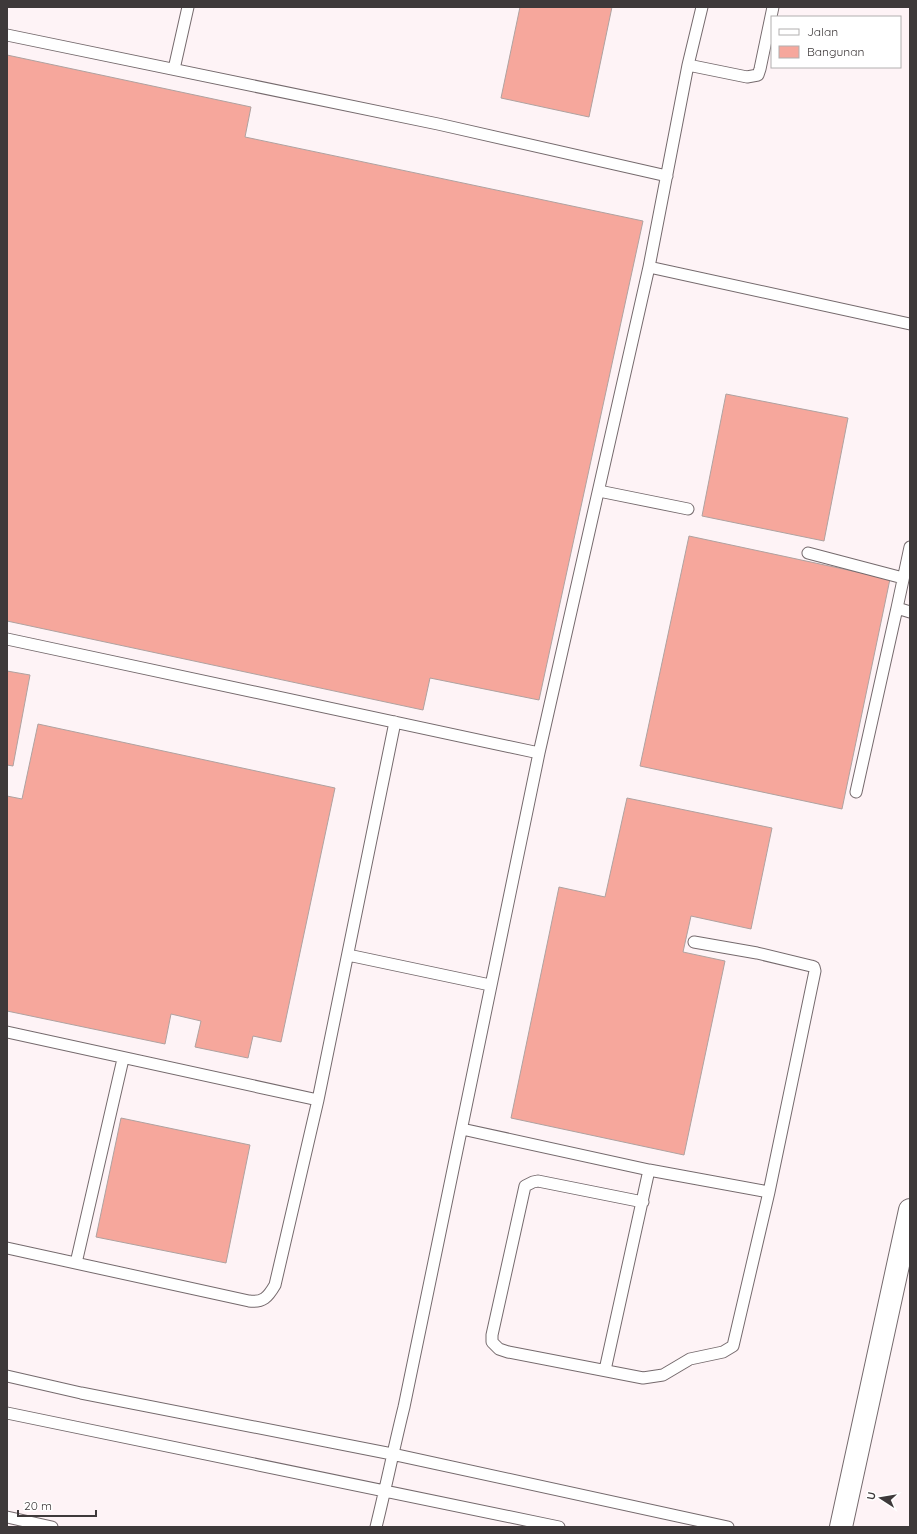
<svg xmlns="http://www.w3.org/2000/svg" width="917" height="1534" font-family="Quicksand,sans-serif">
<rect width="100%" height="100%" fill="#fef3f6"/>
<path fill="#f6a79c" stroke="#afa2a0" d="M520 7H612L589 117 501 98Z
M7 55 251 107 245 137 643 221 539 700 430 678 423 710 7 621Z
M726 394 848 418 824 541 702 516Z
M689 536 890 579 842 809 640 766Z
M7 671 30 675 13 766 7 765Z
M38 724 335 788 281 1042 253 1036 248 1058 195 1047 201 1021 171 1014 165 1044 7 1011V796L22 799Z
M627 798 772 828 751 929 691 916 683 952 725 961 684 1155 511 1118 559 887 605 897Z
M121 1118 250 1145 226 1263 96 1237Z"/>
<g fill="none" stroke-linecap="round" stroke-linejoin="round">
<g stroke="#756a6d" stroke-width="13">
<path id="service" d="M7 35 438 124 667 176
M688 65 747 77 758 75 760 69 773 7
M174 69 188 7
M649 267 910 324
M599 491 688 509
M910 547 897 608 910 612
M808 553 903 578
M7 639 539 753
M856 792 897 608
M348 955 490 985
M7 1032 318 1100
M462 1129 649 1170 769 1192
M643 1202 538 1181 533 1182 525 1186 492 1335V1342L499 1349 508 1352 643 1378 663 1375 690 1359 723 1352 733 1346 769 1192 815 971 814 967 811 966 757 953 694 942
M7 1248 249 1301C263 1303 268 1297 275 1285L318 1100 395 722
M76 1263 123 1059
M605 1370 649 1170
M7 1376 81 1393 392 1454 728 1527
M7 1413 559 1527
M7 1517 52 1527
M376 1527C386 1487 394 1447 404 1407L539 753 649 267 688 65 702 7"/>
</g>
<g stroke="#756a6d" stroke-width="24">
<path id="tertiary" d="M841 1527 910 1210"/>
</g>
<use href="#service" stroke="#fff" stroke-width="11"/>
<use href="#tertiary" stroke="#fff" stroke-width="22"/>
</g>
<rect width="917" height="1534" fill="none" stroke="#3e393a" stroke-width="16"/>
<rect x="771" y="16" width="130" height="52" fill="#ffffff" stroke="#b2b0b0"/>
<rect x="779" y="29" width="20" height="6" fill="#ffffff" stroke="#b2b0b0"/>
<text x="807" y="36" font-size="12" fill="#3e393a">Jalan</text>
<rect x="779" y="46" width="20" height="12" fill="#f6a79c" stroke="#b2b0b0"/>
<text x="807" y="56" font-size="12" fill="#3e393a">Bangunan</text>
<g transform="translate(881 1498) rotate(282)" stroke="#ffffff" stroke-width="3" paint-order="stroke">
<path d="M0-3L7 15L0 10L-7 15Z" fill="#3e393a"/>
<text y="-6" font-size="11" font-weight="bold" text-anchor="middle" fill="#3e393a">U</text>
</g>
<path d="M18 1510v6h78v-6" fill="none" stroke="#3e393a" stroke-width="2"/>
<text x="24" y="1510" font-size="12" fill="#3e393a" stroke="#ffffff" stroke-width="3" paint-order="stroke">20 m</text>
</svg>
